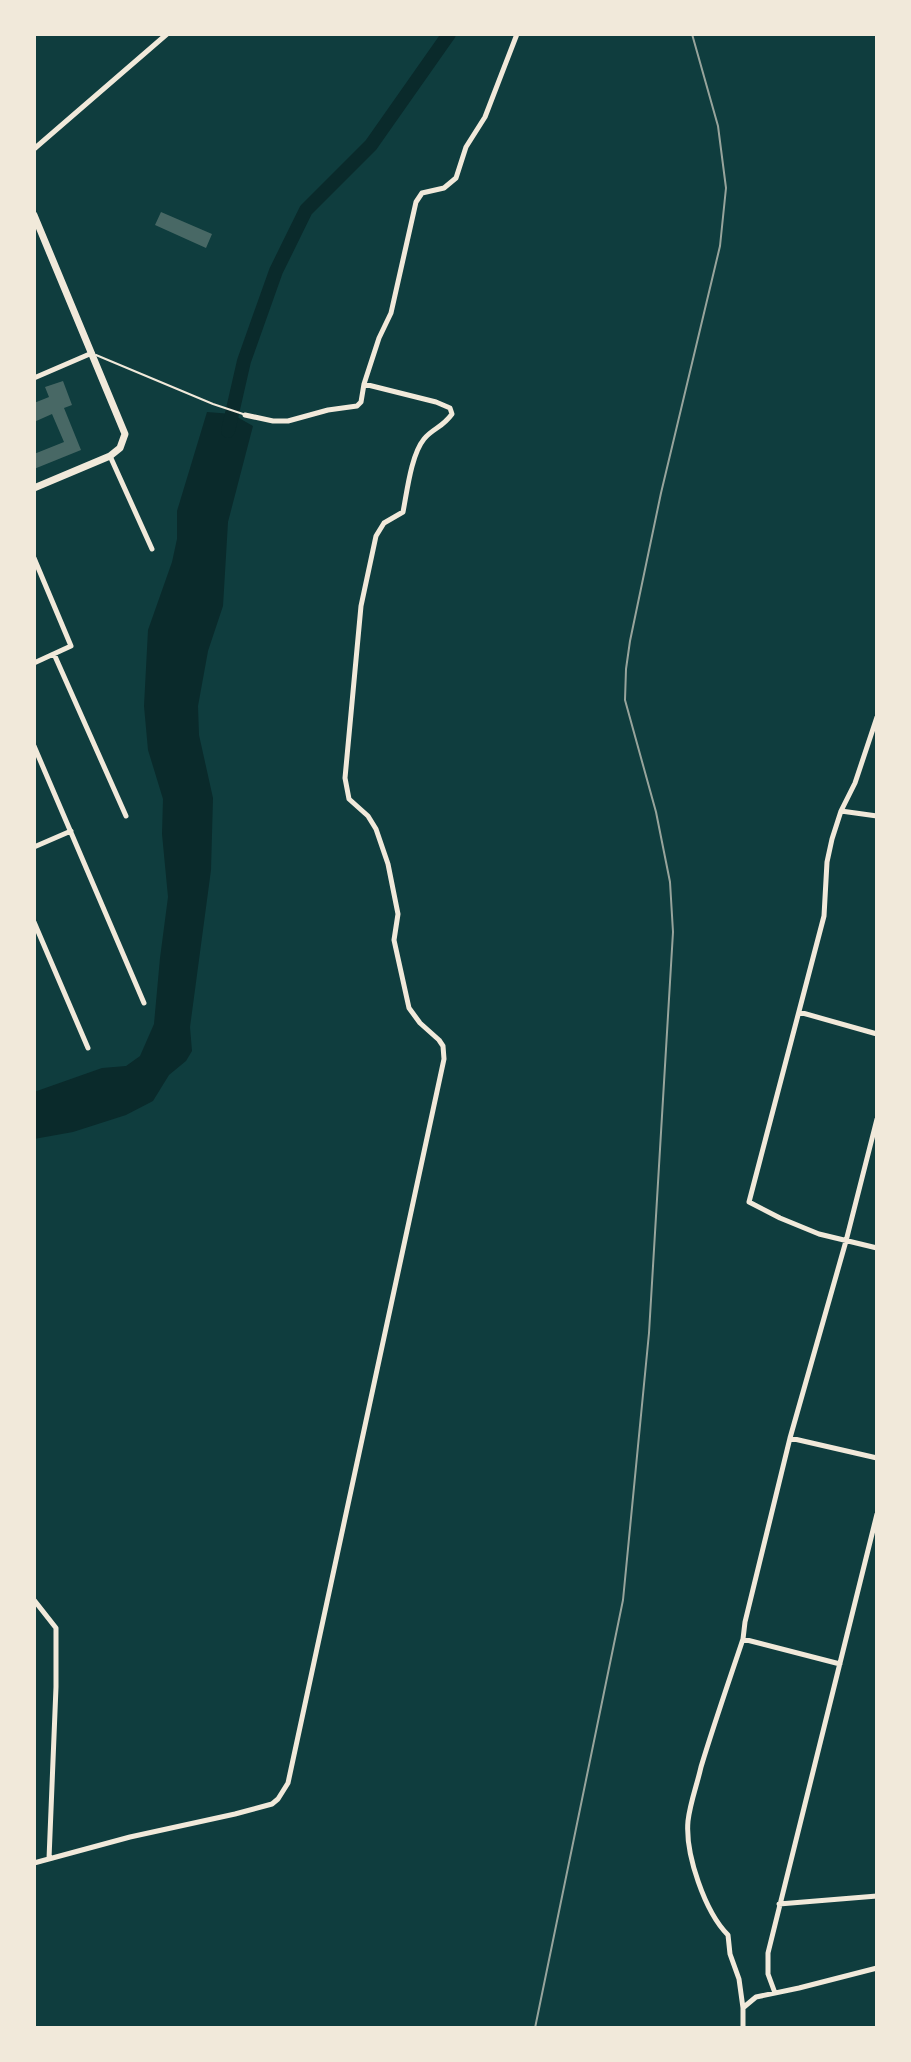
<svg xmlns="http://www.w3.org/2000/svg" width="911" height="2062" font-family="Lato,sans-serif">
<rect width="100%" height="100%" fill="#0f3d3e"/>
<path fill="#0a2a2b" d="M207 412 232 414 253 426 228 522 223 606 208 651 198 706 199 735 213 798 211 870 190 1027 192 1051 186 1061 169 1075 153 1101 126 1115 73 1132 34 1139V1092L102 1068 126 1066 140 1056 154 1024 160 958 168 897 162 834 163 799 148 750 144 706 148 630 172 562 177 539V511Z"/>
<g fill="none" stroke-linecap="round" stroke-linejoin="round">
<path stroke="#0a2a2b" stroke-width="14" d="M228 431 244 361 276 271 306 210 371 145 449 34"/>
</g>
<path fill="#486865" d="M161 212 212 234 206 248 155 225Z
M63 381 72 405 64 408 81 450 34 469V454L64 442 52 414 34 422V403L49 397 45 387Z"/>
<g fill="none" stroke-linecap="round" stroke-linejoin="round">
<path stroke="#f1e9da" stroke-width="2" d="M96 355 213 404 243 414"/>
<path stroke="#f1e9da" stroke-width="5" d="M34 149 167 34
M34 378 92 353
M245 415 273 421H288L328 410 357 406 361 402 364 384 379 338 391 313 416 202 422 193 444 188 456 178 466 147 485 117 517 34
M110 456 152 549
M34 558 71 646 34 663
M54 654 126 816
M877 717 855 783 841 811 832 839 827 862 824 916 749 1202 780 1218 819 1234 877 1248
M34 746 144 1003
M841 811 877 816
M34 847 71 831
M34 922 88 1048
M799 1012 877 1034
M790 1438 877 1458
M34 1600 56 1628V1687L49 1859
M743 1639 840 1664
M34 1863 130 1837 235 1814 272 1804 278 1799 288 1783 444 1059 443 1046 439 1040 420 1023 409 1008 394 940 398 914 388 864 376 829 368 816 349 799 345 778 361 606 376 536 384 523 403 512C407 492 411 455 424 439 433 428 442 428 452 414L450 408 436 402 364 384
M779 1904 877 1896
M775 1993 768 1974V1953L877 1514
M744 2007 756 1997 799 1988 877 1968
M743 2028V2008L739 1979 730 1954 728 1935C705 1912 685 1854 688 1821 690 1803 697 1785 701 1767 714 1724 729 1681 743 1639L745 1622 790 1438 846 1241 877 1119"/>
<path stroke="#f1e9da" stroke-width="7" d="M34 215 125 434 120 448 110 456 34 488"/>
<path stroke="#97a49c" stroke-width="2" d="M535 2028 623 1600 649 1333 673 932 670 882 656 812 625 700 626 669 630 641 661 493 720 246 726 188 718 126 692 34"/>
</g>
<rect width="911" height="2062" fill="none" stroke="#f1e9da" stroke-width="72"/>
</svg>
